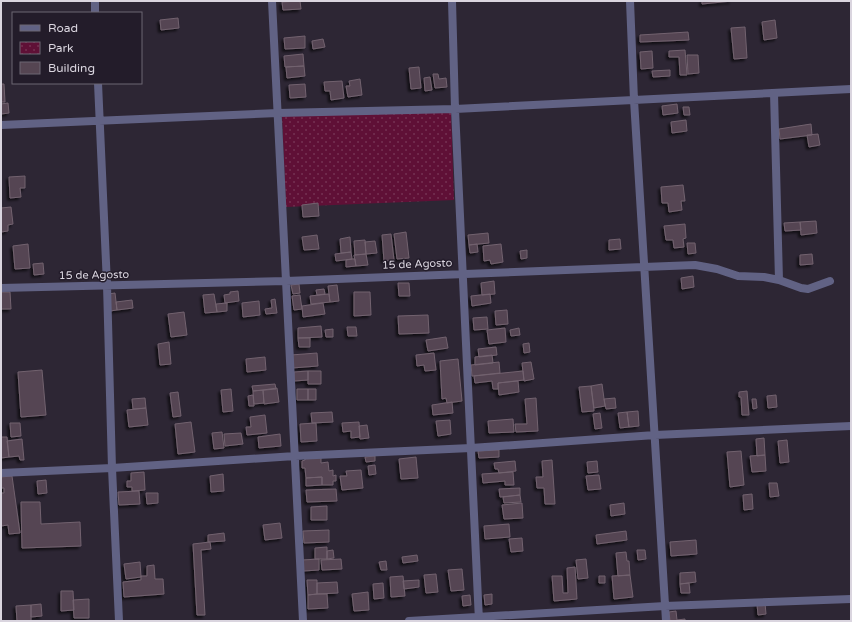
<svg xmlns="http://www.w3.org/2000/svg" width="852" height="622" font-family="'Varela Round',sans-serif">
<defs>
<pattern id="park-dots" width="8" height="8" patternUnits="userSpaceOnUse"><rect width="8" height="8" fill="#5f1036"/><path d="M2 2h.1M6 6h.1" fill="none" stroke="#753253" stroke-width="1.8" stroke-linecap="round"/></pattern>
<filter id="shadow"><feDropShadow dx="-2.5" dy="2.5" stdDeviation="1" flood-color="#0009"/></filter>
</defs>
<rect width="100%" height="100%" fill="#2d2634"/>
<path fill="url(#park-dots)" d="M451 112 454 200 286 207 282 115Z"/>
<path fill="#554552" stroke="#72626f" filter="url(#shadow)" d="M300 1 301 9 283 10 282 2Z
M702 1H732L702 4Z
M178 18 179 28 161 30 160 20Z
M775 20 777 38 764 40 762 22Z
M745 27 747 58 734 59 731 28Z
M688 32 689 40 640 42V35Z
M305 36V48L285 49 284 38Z
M323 39 325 47 313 49 312 41Z
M685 50 687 75H680L679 57H669V51Z
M652 51 653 68 641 69 640 52Z
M303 54 304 66 285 67 284 56Z
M687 55H698L699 73 688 74Z
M304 66 305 76 287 78 286 67Z
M419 67 421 88 411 89 409 68Z
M670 70V76L653 77 652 71Z
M433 74H438L439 79 446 78 447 87 435 88Z
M430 77 432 90 425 91 424 78Z
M360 79 362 95 348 97 346 86H350L349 81Z
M342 81 344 98 331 100 330 91H325L324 82Z
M1 84H4L5 102H1Z
M305 84 306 97 290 98 289 85Z
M8 103 9 113 1 114V104Z
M677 104 678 113 663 115 662 106Z
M683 107H689L690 115H684Z
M686 120 687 131 672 133 671 122Z
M811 124 812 135 780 139 779 129Z
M818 134 820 145 809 147 807 135Z
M25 176V188H20L21 197 10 198 9 177Z
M683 185 685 201H681L682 210 669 212 668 203H662L661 187Z
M318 203 319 216 303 217 302 205Z
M11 207 13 224 8 225V231L1 232V208Z
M816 221 817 233 801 235 800 222Z
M800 222 801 230 785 231 784 223Z
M685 224 686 238 683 239 684 247 674 248 673 240H666L664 226Z
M406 232 409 258 397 259 394 234Z
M488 233 489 243 469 245 468 235Z
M391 234 394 260 384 261 382 235Z
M317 235 319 249 304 250 302 237Z
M350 237 351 252 341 253 340 239Z
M620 239 621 249 609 250V240Z
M365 240 366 254 355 255 354 241Z
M375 241 377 253 366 254 365 242Z
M687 243H695L696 253 688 254Z
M28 244 30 268 15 269 13 246Z
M477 244 478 252 470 253 469 245Z
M501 244 503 262 491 264 490 260 484 261 483 246Z
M527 250V258L521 259 520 251Z
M351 252 352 259 336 261 335 254Z
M366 254 368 265 356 266 354 255Z
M812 254 813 264 800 265V255Z
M352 259H355L356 266 346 267V260Z
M43 263 44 274 34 275 33 264Z
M693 276 694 287 682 289 681 278Z
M494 281 495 294 482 295 481 283Z
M398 283H409L410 296H399Z
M299 284 300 293 293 294 291 285Z
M337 285 339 301 330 302 328 286Z
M324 289 325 294 317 295 316 290Z
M238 291 239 301 225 303 224 295 230 294V292Z
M1 292H10L11 309H1Z
M354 292H370L371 315 354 316Z
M115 293 117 310 110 311 108 294Z
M214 294 217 312 205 313 203 295Z
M329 294 330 302 311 304 310 296Z
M490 294 491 303 472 306 471 296Z
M300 295 302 309 294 310 292 296Z
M275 299 277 313 266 314 265 309 272 308 271 300Z
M132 300 133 308 117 310 116 302Z
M259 301 260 315 243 317 242 303Z
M227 303V311L217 312 216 304Z
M323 303 325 314 303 317 302 306Z
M507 310 508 324 496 325 495 311Z
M184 312 187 335 171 337 168 314Z
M428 315 429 333 399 334 398 316Z
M487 317 488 329 474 330 473 318Z
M321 326 322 337 298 338V328Z
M347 327H356L357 336H348Z
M505 328 506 342 489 344 487 330Z
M519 328 520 335 511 336 510 330Z
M333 329V337H326L325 330Z
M446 337 448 348 428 351 426 340Z
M298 338H310V347H299Z
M169 342 171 364 160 365 158 344Z
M529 343 530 352 524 353 523 344Z
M496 347 497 355 479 357 478 349Z
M317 353 318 366 292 368 291 355Z
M434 353 436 370 425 371 424 365 417 366 416 355Z
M492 355 493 363 475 365V357Z
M265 357 266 370 247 372 246 359Z
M458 359 462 401 447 403 446 398 442 399 440 361Z
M499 362 500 373 472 376 471 365Z
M531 362 534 379 524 381 522 363Z
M42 370 46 415 21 417 18 372Z
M308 371V380L294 381V372Z
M308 371H321V384H308Z
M523 371 524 380 498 383V389H493L492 381 475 383 474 376Z
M518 381 519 392 499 395 498 383Z
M275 384 276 389 253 391 252 386Z
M602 384 605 406 594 408 591 386Z
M591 386 594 411 582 412 579 387Z
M277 388 279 402 264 404 263 390Z
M231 389 233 411 223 412 221 390Z
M297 389H308V400H297Z
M308 389H316V400H308Z
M263 390 264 403 254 404 253 391Z
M747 391 749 415H742L741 397H739V392Z
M178 392 181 416 173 417 170 393Z
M253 395 254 406H249L248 396Z
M776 395 777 407 768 408 767 396Z
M145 398 146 408 133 409 132 399Z
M536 398 538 431 516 432 515 424H527L525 399Z
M615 398 616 408 606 409 604 399Z
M752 399H756L757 408 753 409Z
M452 402 453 413 433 415 432 405Z
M146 408 148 425 129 427 127 410Z
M638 411 639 426 629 427 627 412Z
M332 412 333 422 312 423 311 413Z
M627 412 629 427 620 428 618 413Z
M600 413 602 428 595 429 593 414Z
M265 415 267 433 247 435 246 427H251L250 417Z
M513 419 514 432 489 433 488 421Z
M450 420 451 434 438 436 436 421Z
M191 422 195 452 178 454 175 424Z
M359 422 360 437 351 438V431L343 432 342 423Z
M10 423H20L21 436 11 437Z
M316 423 317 441 301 442 300 424Z
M367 425 369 438 360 439 359 426Z
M222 432 224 448 214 449 212 433Z
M241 433 243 444 225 446 224 434Z
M280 434 281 446 259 448 258 437Z
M1 437H7L9 457 1 458Z
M764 438 765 455 757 456 756 439Z
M22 439 24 460H20L19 456 9 457 7 441Z
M787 440 789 462 780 463 778 441Z
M499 450V457L479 458 478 451Z
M741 451 744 485 730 487 727 452Z
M321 455V463L328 462 329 471 333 470V476L336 475V481H333V485H322V477L306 478 305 468H302V461L305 460V456Z
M765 455 766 471 752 472 750 456Z
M375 456V461L366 462 365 457Z
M416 457 418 478 401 479 399 459Z
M552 460 555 504H545L544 488H537L536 477H543L542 461Z
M515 461 516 471 499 473 498 469H495L494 463Z
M597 461 598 472 588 473 587 462Z
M375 465 376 474 369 475 368 466Z
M361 470 363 488 342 490 340 476H347L346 471Z
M144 472 145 490 132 491V487H127V481H131V473Z
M513 472 514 485H505V481L483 483 482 474Z
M223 474 224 491 211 492 210 476Z
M599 475 601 489 588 490 586 476Z
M12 476 20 533 9 534 8 525 1 526V493H4V488H1V477Z
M322 477V485L306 486V478Z
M46 480 47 493 38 494 37 481Z
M769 483H777L779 496 770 497Z
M520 488V495L500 497 499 489Z
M336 489 337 501 307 502 306 490Z
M139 491 140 504 119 505 118 492Z
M146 493H158V503L147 504Z
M752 494 753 509 744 510 743 495Z
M520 495 521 502 504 503 503 497Z
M21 502H40L41 524 80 522 81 546 22 548Z
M522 503 523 518 504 519 502 505Z
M624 503 625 514 611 516 610 505Z
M327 506V520H311V507Z
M280 523 282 538 265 540 263 525Z
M509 524 510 537 485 539 484 526Z
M329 530V542L304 543 303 531Z
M626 531 627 540 597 544 596 535Z
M224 533 225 541 208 542V535Z
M522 538 523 551 511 552 509 539Z
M696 540 697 554 671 556 670 542Z
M210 542 211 549 201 550 205 615H197L193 544Z
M327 547V559H315V548Z
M333 550 334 558 327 559V551Z
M637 550H645L646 559 638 560Z
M626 552 627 561H629L630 575 618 576 616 553Z
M417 555 418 561 403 563 402 557Z
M319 559V570L303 571 302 560Z
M341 559 342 569 322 570 321 560Z
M586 559 588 578 578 579 576 560Z
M386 561 387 570H381L379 562Z
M140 562 141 577 126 579 124 564Z
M154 565 155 579H163L164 594 124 597 123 582 141 580V576H147V566Z
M575 567 577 599 554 601 552 576H562L563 593H568L567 568Z
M462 569 464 590 451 591 448 570Z
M695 572 696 582 680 584V573Z
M436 574 438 592 426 593 424 575Z
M630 575 633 597 614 599 612 576Z
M403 576 405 596 391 597 390 577Z
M599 576H605V583H599Z
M307 580H317V594L308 595Z
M419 580V587L404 589 403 581Z
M337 582 338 593 317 594V583Z
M383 583 384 598 374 599 373 584Z
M689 583 690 593H681L680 584Z
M61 591H73L74 610 61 611Z
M368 592 369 610 354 611 352 594Z
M317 594H327L328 608 308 609V595Z
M492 594V604L485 605 484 595Z
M470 595 471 605 463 606 462 596Z
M89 599V618H74L73 600Z
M765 603 766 614 758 615 757 604Z
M41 604 42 616 31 617V605Z
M31 605V621H17L16 606Z
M676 611 677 620 685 619V621H670L669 612Z"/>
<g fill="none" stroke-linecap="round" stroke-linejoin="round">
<path stroke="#616284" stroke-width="8" d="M95 1V13
M272 1 303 621
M452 1 455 109 479 621
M630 1 634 100 666 621
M98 83 107 285 112 468 119 621
M774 93 779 280
M1 125 278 113 455 109 851 89
M1 288 286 281 695 265 717 269 738 276 764 277 779 280 801 288 808 289 830 281
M1 473 112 468 295 456 471 448 655 435 851 426
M409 621 665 606 851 599"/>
</g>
<g text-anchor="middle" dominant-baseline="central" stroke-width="3" stroke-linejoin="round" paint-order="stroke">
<g font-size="11" fill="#dad5df" stroke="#231c2a">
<text transform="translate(417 264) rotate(-2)">15 de Agosto</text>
<text transform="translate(94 275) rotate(-1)">15 de Agosto</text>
</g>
</g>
<rect width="852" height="622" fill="none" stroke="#dad5df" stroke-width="4"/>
<rect x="12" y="12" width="130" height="72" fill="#231c2a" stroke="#6c6672"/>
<rect x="20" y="25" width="20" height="6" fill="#616284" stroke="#6c6672"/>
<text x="48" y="32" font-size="12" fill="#dad5df">Road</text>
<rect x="20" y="42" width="20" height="12" fill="url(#park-dots)" stroke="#6c6672"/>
<text x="48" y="52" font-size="12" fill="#dad5df">Park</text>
<rect x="20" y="62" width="20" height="12" fill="#554552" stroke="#6c6672"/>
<text x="48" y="72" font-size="12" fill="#dad5df">Building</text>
</svg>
